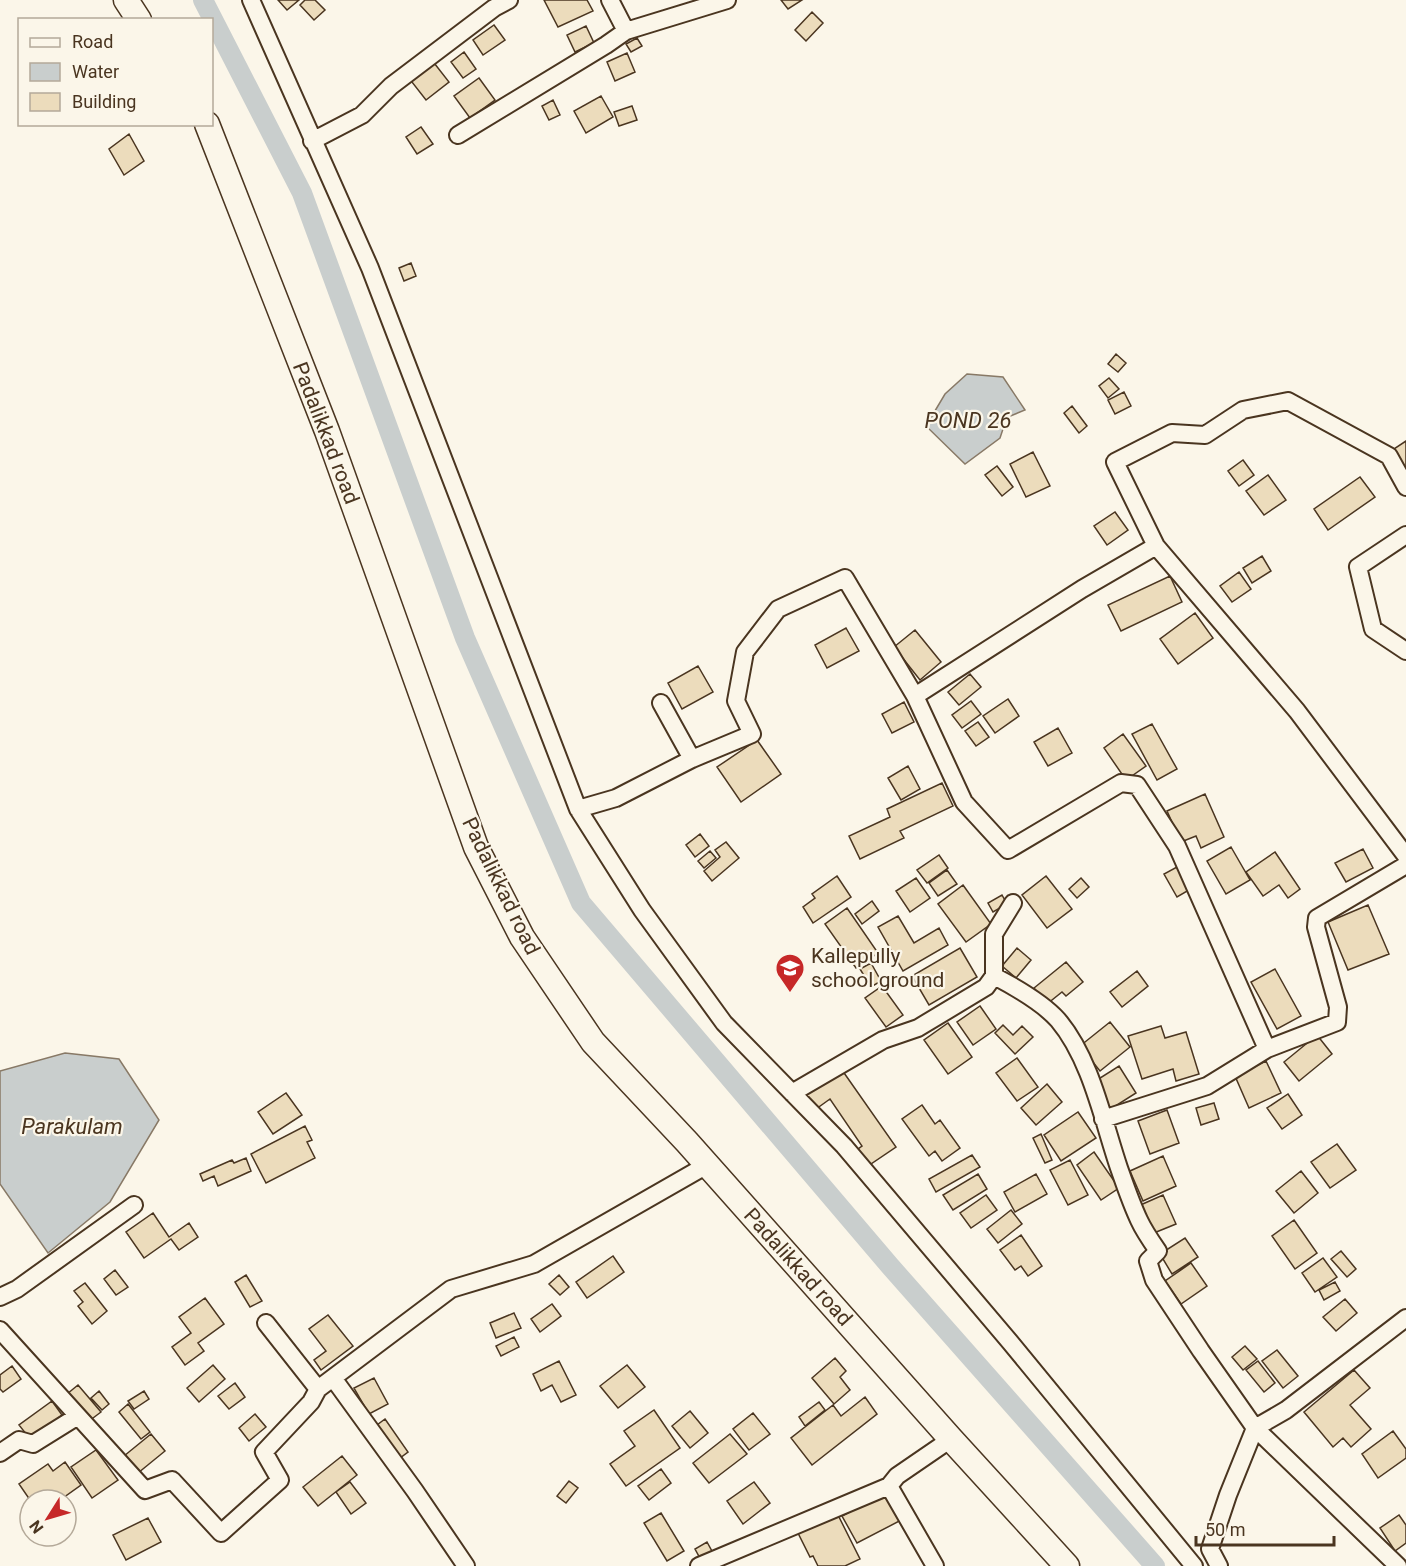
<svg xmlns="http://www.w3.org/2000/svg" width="1406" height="1566" font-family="Roboto,sans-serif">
<rect width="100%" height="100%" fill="#fbf6e9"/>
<path fill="#c9cecd" stroke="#887966" stroke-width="1.5" d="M967 374 1003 377 1025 410 1003 419V429L1000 438 965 464 926 426 945 394Z
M65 1053 119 1059 159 1120 110 1202 48 1253 0 1184V1071Z"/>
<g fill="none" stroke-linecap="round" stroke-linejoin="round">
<path stroke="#c9cecd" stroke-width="20" d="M203 0 302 193 465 638 581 903 890 1266 1155 1566"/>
</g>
<path fill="#ecdcbc" stroke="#4a3520" stroke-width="1.5" d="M278 0H299L287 10Z
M305 0H315L325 10 314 20 300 5Z
M544 0H587L593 11 558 27Z
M781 0H802L788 9Z
M812 12 823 23 806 41 795 30Z
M494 25 505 40 483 55 473 40Z
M586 26 594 43 575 52 567 35Z
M637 38 642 46 631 52 626 44Z
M464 52 476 69 463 78 451 62Z
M627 53 635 72 615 81 607 62Z
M431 59 449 82 426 100 408 77Z
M479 78 495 100 470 118 454 96Z
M601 96 613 117 586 133 574 111Z
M553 100 560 115 549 120 542 106Z
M632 106 637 120 619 126 614 112Z
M421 127 433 144 417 154 406 137Z
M129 134 144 161 124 175 109 149Z
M411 263 416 276 404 281 399 268Z
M1116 354 1126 363 1118 372 1108 364Z
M1109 378 1119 389 1108 398 1099 386Z
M1124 392 1131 406 1115 414 1108 400Z
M1072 406 1087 426 1079 433 1064 413Z
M1406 441V474L1388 453Z
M1033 452 1050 486 1026 497 1010 464Z
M1243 460 1254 475 1239 486 1228 471Z
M997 466 1013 487 1002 496 985 475Z
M1268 475 1286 500 1264 515 1246 491Z
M1360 477 1375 497 1328 530 1314 509Z
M1115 512 1128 530 1107 545 1094 526Z
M1262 556 1271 571 1252 583 1243 568Z
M1239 572 1251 589 1232 602 1220 586Z
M1170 576 1182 602 1121 631 1108 605Z
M1195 613 1213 638 1178 664 1160 639Z
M846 628 859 651 827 668 815 645Z
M915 630 941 662 920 680 894 647Z
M698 666 713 692 682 709 668 683Z
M970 674 981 687 959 705 948 692Z
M1008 699 1019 716 995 733 983 716Z
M971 701 981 714 962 728 952 715Z
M904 702 914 722 892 733 882 714Z
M978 722 989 737 976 746 965 731Z
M1152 724 1177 769 1157 780 1132 734Z
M1058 728 1072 753 1048 766 1034 742Z
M1123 734 1146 766 1126 780 1104 748Z
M757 740 781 774 741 802 717 767Z
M908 766 920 789 901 800 888 778Z
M942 783 953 806 900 831 904 838 860 859 849 836 890 817 887 809Z
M1205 794 1224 837 1201 848 1196 836 1181 842 1167 811Z
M700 834 709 846 695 857 686 845Z
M726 842 739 858 712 881 704 871 720 857 715 850Z
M1231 847 1250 880 1226 894 1207 861Z
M1363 849 1373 868 1346 882 1335 863Z
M710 851 716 858 704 868 698 861Z
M1275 852 1300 889 1288 898 1279 885 1263 896 1246 872Z
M939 855 948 868 927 883 917 870Z
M1188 861 1201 883 1177 897 1164 874Z
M947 870 957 884 938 896 929 883Z
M837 876 851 897 813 923 803 907 815 898 812 894Z
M1046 876 1072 909 1047 928 1022 895Z
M916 878 930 898 910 912 896 891Z
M1081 878 1089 887 1077 898 1069 889Z
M963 885 991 924 966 942 938 904Z
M1002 895 1007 904 993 912 988 903Z
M872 901 879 911 862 924 855 914Z
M1368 905 1389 954 1348 970 1328 922Z
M847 908 878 953 856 968 825 924Z
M898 916 914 943 939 928 948 945 903 971 878 927Z
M960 948 977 977 929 1005 912 976Z
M1017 948 1031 960 1016 978 1002 966Z
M1066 962 1083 982 1066 996 1062 992 1047 1004 1034 988Z
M871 963 881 981 871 987 860 969Z
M1275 969 1301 1016 1277 1029 1251 982Z
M1137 971 1148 986 1122 1007 1110 992Z
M882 986 903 1015 886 1027 865 998Z
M980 1006 996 1029 973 1045 957 1022Z
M1110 1022 1130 1047 1100 1071 1080 1046Z
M948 1023 972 1057 948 1074 924 1040Z
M1003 1025 1013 1035 1022 1026 1033 1037 1015 1054 995 1033Z
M1161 1026 1165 1038 1186 1032 1199 1074 1176 1081 1173 1069 1142 1079 1128 1036Z
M1317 1035 1332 1054 1299 1081 1284 1062Z
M1017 1058 1038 1087 1017 1101 996 1073Z
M1266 1061 1281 1093 1249 1108 1235 1076Z
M1119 1066 1136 1093 1106 1112 1089 1085Z
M842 1070 896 1147 862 1170 851 1154 862 1146 830 1099 816 1109 806 1094Z
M1047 1084 1062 1102 1036 1125 1021 1108Z
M286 1093 302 1115 273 1134 258 1112Z
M1288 1094 1302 1115 1282 1129 1267 1108Z
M1214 1103 1219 1119 1201 1125 1196 1108Z
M922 1105 935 1124 940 1120 960 1148 942 1161 935 1151 929 1156 902 1119Z
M1167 1110 1179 1143 1150 1154 1138 1121Z
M1078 1112 1096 1138 1061 1161 1044 1135Z
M305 1126 312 1140 307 1142 315 1158 266 1183 251 1154Z
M1041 1134 1052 1160 1045 1163 1033 1138Z
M1337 1144 1356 1170 1330 1188 1311 1162Z
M1094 1152 1119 1188 1101 1200 1077 1165Z
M972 1155 980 1167 936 1192 929 1179Z
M1163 1156 1176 1186 1143 1201 1130 1171Z
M246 1158 251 1171 218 1186 214 1176 203 1181 200 1174 232 1160 234 1163Z
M1070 1160 1088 1195 1068 1205 1050 1170Z
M1301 1171 1318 1193 1294 1213 1276 1191Z
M978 1174 987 1189 953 1210 943 1195Z
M1036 1174 1047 1194 1015 1212 1004 1192Z
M986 1195 997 1210 971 1228 960 1213Z
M1163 1195 1176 1224 1149 1235 1136 1207Z
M1011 1210 1022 1224 998 1243 987 1229Z
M153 1213 169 1237 189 1223 198 1237 179 1250 171 1239 144 1258 126 1232Z
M1294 1220 1317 1253 1295 1269 1272 1236Z
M1021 1235 1042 1266 1028 1276 1021 1266 1015 1270 1000 1250Z
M1185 1238 1198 1257 1172 1274 1160 1254Z
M1341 1251 1356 1269 1347 1277 1331 1259Z
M613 1256 624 1272 587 1298 576 1282Z
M1323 1258 1337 1277 1315 1292 1302 1273Z
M1191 1263 1207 1286 1181 1304 1165 1281Z
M115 1270 128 1287 116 1295 104 1279Z
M246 1275 262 1301 250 1307 235 1282Z
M559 1275 569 1287 560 1295 549 1284Z
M1335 1282 1340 1291 1324 1300 1319 1290Z
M85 1283 107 1311 92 1324 78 1306 83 1302 74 1291Z
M205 1298 224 1324 198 1343 204 1351 185 1365 172 1347 191 1333 179 1317Z
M1345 1299 1357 1313 1336 1331 1323 1317Z
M552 1304 561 1316 540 1332 531 1319Z
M514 1313 521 1328 496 1338 490 1323Z
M328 1315 353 1346 321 1370 314 1360 326 1351 309 1329Z
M514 1337 519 1347 501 1356 496 1346Z
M1245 1346 1257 1359 1243 1370 1232 1357Z
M1277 1350 1298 1376 1283 1388 1262 1361Z
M835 1358 846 1371 840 1377 850 1390 834 1404 812 1378Z
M559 1361 576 1395 561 1402 552 1385 541 1391 533 1374Z
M1258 1361 1275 1383 1264 1392 1246 1370Z
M213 1365 225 1379 199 1402 187 1388Z
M627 1365 645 1387 618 1408 600 1386Z
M12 1366 21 1379 3 1392 0 1389V1375Z
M1354 1370 1370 1388 1350 1405 1371 1429 1351 1447 1343 1438 1333 1447 1304 1412Z
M374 1378 388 1404 369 1414 354 1388Z
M235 1383 245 1397 229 1409 218 1396Z
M78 1385 101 1412 89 1421 67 1394Z
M99 1391 109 1404 102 1410 91 1398Z
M144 1391 149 1399 134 1409 128 1401Z
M865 1397 877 1414 812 1465 791 1438 833 1405 841 1416Z
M52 1401 62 1415 30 1439 19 1425Z
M819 1402 825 1410 805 1426 799 1417Z
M128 1404 150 1432 141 1439 119 1412Z
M654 1410 680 1448 626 1486 610 1464 635 1446 624 1431Z
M690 1411 708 1433 690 1448 672 1426Z
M753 1413 770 1434 749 1450 733 1429Z
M255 1414 266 1427 249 1441 239 1428Z
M385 1419 408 1452 392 1464 369 1431Z
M1393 1431 1406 1449V1458L1378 1478 1362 1454Z
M151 1434 165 1451 138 1473 124 1456Z
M730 1434 747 1454 709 1483 693 1463Z
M96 1450 118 1480 92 1498 71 1467Z
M342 1456 357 1475 318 1506 303 1487Z
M65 1462 81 1485 60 1500H30L19 1484 48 1464 53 1471Z
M661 1469 671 1483 649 1500 638 1486Z
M569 1481 578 1488 566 1503 557 1496Z
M350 1482 366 1503 351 1514 336 1492Z
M754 1482 770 1503 743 1524 727 1501Z
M894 1488 909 1516 857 1543 842 1516Z
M836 1511 860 1559 845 1566H818L813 1556 810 1557 797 1531Z
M661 1513 684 1551 667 1561 644 1523Z
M1399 1515 1406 1525V1543L1395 1551 1380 1528Z
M148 1518 161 1542 126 1560 113 1535Z
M707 1542 713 1553 701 1560 695 1549Z"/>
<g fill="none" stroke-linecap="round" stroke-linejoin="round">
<g stroke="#4a3520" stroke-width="20">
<path id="street" d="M251 0 370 268 578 809 642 910 724 1023 844 1146 1010 1342 1194 1566
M610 0 626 31
M458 135 606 45 626 31 727 0
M312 141 362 115 391 86 494 8 509 0
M1406 535 1358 567 1373 629 1406 651
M1156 546 1297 711 1406 856
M915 696 964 802 1008 850 1121 783 1137 785 1177 846 1267 1049
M661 703 692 759
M578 809 616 798 692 759 752 734 736 701 745 652 778 609 845 578 915 696 1082 589 1156 546 1115 462 1172 433 1205 435 1243 410 1288 401 1389 456 1406 487
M994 976V934L1013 903
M792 1093 883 1040 918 1028 986 987 994 976C1015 987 1043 1003 1058 1020 1091 1059 1103 1121 1119 1168 1125 1185 1131 1203 1139 1220 1144 1231 1151 1241 1158 1251L1148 1261 1154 1280 1201 1351 1255 1428 1398 1566
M1103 1119 1207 1086 1267 1049 1337 1022 1338 1007 1316 927 1317 918 1406 865
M0 1297 17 1289 134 1205
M266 1323 318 1389
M0 1330 145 1490 172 1480 221 1533 280 1480 264 1452 311 1402 318 1389 451 1289 534 1264 707 1165
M333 1378 415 1491 466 1566
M0 1453 19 1440 33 1444 78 1416
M889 1486 935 1566
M699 1566 889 1486 897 1476 951 1439
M1219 1566 1210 1549 1228 1495 1255 1428 1286 1410 1406 1318"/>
</g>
<g stroke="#4a3520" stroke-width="27">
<path id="secondary" d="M126 0 139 20
M207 124 327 431 476 847 522 937 593 1042 687 1142 951 1439 1067 1566"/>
</g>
<use href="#street" stroke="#fbf6e9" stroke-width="16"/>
<use href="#secondary" stroke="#fbf6e9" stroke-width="24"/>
</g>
<defs>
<g id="school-pin" transform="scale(1.5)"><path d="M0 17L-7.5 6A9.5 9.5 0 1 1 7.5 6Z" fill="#c62828" stroke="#fbf6e9"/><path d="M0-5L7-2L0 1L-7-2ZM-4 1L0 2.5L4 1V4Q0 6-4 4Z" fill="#fff"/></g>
</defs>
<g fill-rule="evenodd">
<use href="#school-pin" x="790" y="968"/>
</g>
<g text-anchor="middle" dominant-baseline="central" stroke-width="4.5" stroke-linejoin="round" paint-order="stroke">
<g font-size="21" fill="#4a3520" stroke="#fbf6e9">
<text transform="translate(326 433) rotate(69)">Padalikkad road</text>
<text transform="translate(501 886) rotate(64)">Padalikkad road</text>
<text transform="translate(798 1267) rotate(48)">Padalikkad road</text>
</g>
<g font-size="21" fill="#4a3520" stroke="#fbf6e9" text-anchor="start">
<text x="811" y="956">Kallepully<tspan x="811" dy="24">school ground</tspan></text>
</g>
<g font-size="22" font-style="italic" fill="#4a3520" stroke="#fbf6e9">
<text x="968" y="420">POND 26</text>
<text x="72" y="1126">Parakulam</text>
</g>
</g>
<rect x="18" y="18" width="195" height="108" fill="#fbf6e9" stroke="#b4a999" stroke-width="1.5"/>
<rect x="30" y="38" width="30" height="9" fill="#fbf6e9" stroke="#b4a999" stroke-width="1.5"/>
<text x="72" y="48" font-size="18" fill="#4a3520">Road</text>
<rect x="30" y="63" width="30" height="18" fill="#c9cecd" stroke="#b4a999" stroke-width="1.5"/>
<text x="72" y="78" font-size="18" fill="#4a3520">Water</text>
<rect x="30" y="93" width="30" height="18" fill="#ecdcbc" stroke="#b4a999" stroke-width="1.5"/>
<text x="72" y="108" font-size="18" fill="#4a3520">Building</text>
<g transform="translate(48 1518) rotate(233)"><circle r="28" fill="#fbf6e9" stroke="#b4a999" stroke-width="1.5"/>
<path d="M0-4.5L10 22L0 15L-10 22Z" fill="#c62828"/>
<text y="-9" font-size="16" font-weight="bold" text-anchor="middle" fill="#4a3520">N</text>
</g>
<path d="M1196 1536v9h138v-9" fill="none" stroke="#4a3520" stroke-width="3"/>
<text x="1205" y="1536" font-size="18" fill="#4a3520" stroke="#fbf6e9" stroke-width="4.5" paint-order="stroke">50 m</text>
</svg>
